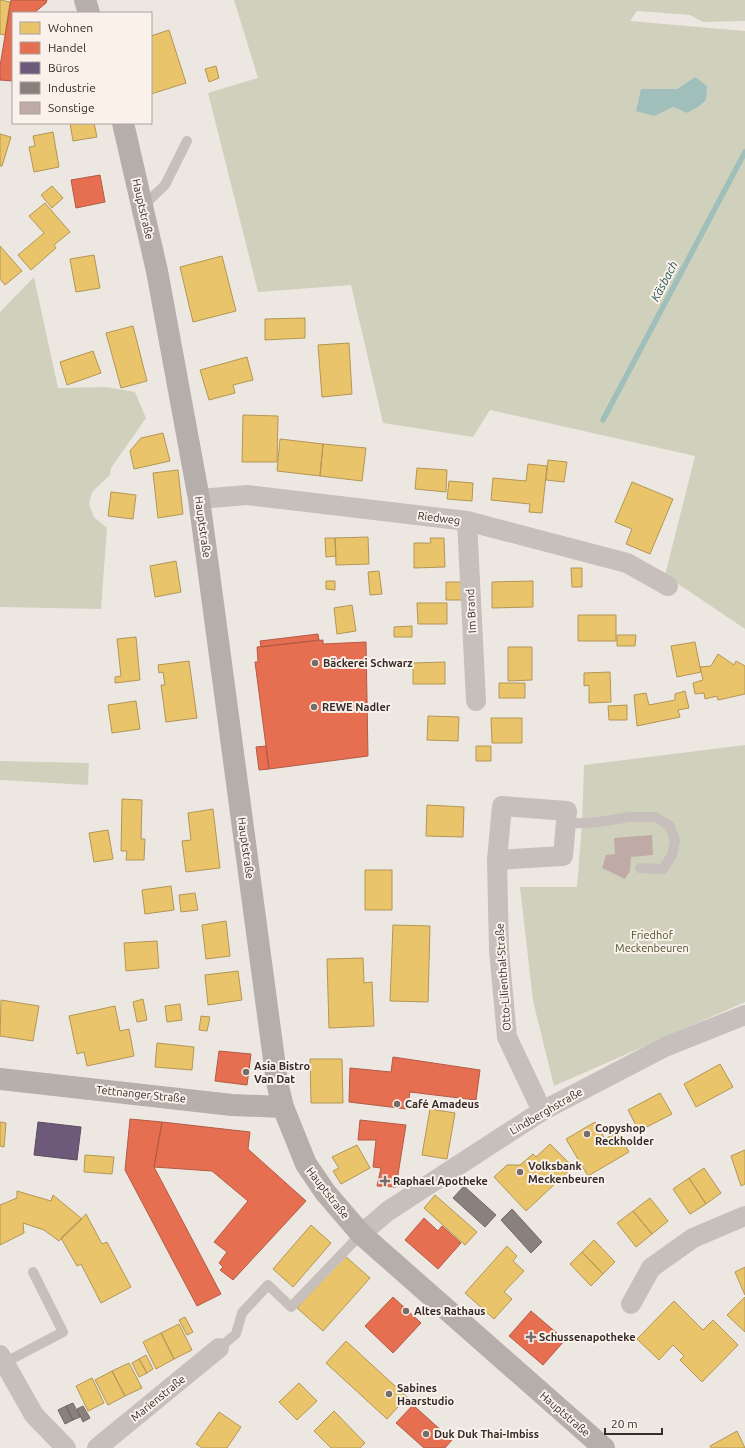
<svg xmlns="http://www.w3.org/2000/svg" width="745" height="1448" font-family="Ubuntu,sans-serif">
<rect width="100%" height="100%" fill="#ede7e2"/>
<path fill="#cfd1bd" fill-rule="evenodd" d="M234 0H745V21L703 22 690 15 637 11 630 21 745 31V629L665 575 695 456 490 410 473 437 383 423 351 285 258 292 208 93 258 78ZM695 77 706 100 698 107 687 113 673 107 642 89H677Z
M34 277 58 388 106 387 135 392 146 418 111 468 110 475 92 492 89 504 94 517 107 528 101 609 0 607V312Z
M745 745V1002L554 1086 533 1001 520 887H577L582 823 584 765Z
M0 761 89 763 88 785 0 780Z"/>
<path fill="#a0beba" d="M695 77 707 86 706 100 698 107 687 113 673 107 654 116 636 111 641 89H677Z"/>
<path fill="#e9c46a" stroke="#b39656" d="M0 0 10 2 5 35 0 34Z
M169 30 186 83 151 94V36Z
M216 66 219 78 209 82 205 69Z
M70 123H94L97 137 73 141Z
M53 132 59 167 34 172 29 147 35 146 33 136Z
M0 134 11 137 2 166H0Z
M52 186 63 198 52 208 41 195Z
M45 203 70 232 54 245 56 248 31 270 18 255 44 233 29 216Z
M0 246 22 271 5 285 0 279Z
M94 255 100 288 76 292 70 259Z
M222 256 236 311 193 322 180 267Z
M305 318V338L265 340V319Z
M133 326 147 381 121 388 106 333Z
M349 343 352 394 322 397 318 345Z
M93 351 101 373 67 385 60 362Z
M247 357 253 380 233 385 235 393 209 400 200 370Z
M243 415 278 416 277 462H242Z
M163 433 170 461 134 469 130 451 141 438Z
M280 439 323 444 320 476 277 471Z
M323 444 366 448 362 481 320 476Z
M548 460 567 462 564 482 546 480Z
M528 464 547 466 542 513 529 512 530 504 491 500 493 478 526 481Z
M417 468 447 470 446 492 415 489Z
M178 470 183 514 158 518 153 473Z
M449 481 473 483 472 501 447 499Z
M632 482 673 499 650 554 626 544 632 529 615 522Z
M111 492 136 495 133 519 108 516Z
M368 537 369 564 336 565 335 538Z
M325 538H335L336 556 326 557Z
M430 538H444L445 567 414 568V543H431Z
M176 561 181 592 155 597 150 566Z
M571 568H582V587H572Z
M379 571 382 594 370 595 368 572Z
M326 581H335V590L326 589Z
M533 581V607L492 608V582Z
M446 582H462V600H446Z
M417 603H447V624H418Z
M352 605 356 631 337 634 334 608Z
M578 615H616V641H578Z
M412 626V637H394V627Z
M617 635H636L635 646H617Z
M136 637 140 680 115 683V677L121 676 117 639Z
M695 642 701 672 677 677 671 646Z
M508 647H532V680L508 681Z
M718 654 734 665 736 661 745 666V694L718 700 717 696 705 699 704 693 695 694 693 683 703 680 700 667 711 666Z
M189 661 197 718 166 722 161 685H165L163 672 159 673 158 665Z
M445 662V684H413V663Z
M610 672 611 702 589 703V685L584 686V673Z
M499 683H525V698H499Z
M685 691 689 708 678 710 680 717 637 726 634 695 646 693 649 705 675 700V694Z
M136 701 140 729 112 733 108 705Z
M627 705V720H609L608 706Z
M428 716 459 717 458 741 427 740Z
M491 718H522V743H492Z
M476 746H491V761H476Z
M122 799 142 800 141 839H145L144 860H126L127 851H121Z
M427 805 464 807 463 837 426 836Z
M213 809 220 868 186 872 182 841 191 840 188 813Z
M108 830 113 859 94 862 89 833Z
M365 870H392V910H365Z
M171 886 174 910 145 914 142 890Z
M195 893 198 910 181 912 179 895Z
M226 921 230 956 206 959 202 925Z
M393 925 430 926 428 1002 390 1001Z
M157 941 159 968 126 971 124 943Z
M363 958 364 983 372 982 374 1026 329 1028 327 959Z
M238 971 242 1000 208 1005 205 975Z
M143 999 147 1020 137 1022 133 1002Z
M1 1000 39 1006 33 1041 0 1036Z
M180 1004 182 1020 167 1022 165 1006Z
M115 1006 120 1031 129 1029 134 1056 87 1066 84 1052 77 1054 69 1016Z
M201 1016 210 1017 207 1031 199 1030Z
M157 1043 194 1047 192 1070 155 1067Z
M310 1059H342L343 1103H311Z
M720 1064 733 1087 696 1107 684 1084Z
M660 1093 672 1114 639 1131 628 1110Z
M430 1109 455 1113 447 1159 422 1155Z
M0 1122 6 1123 4 1147 0 1146Z
M595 1122 605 1139 617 1132 629 1152 588 1176 566 1139Z
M550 1144 573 1167 526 1211 494 1177 507 1165H520L533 1154 536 1157Z
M357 1145 370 1168 341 1184 333 1171 339 1168 332 1157Z
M745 1150V1184L741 1186 731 1156Z
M85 1155 114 1157 112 1174 84 1172Z
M704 1168 721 1193 706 1204 689 1178Z
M689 1178 706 1204 690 1214 673 1189Z
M17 1191 51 1201 53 1195 82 1219 59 1241 44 1230 23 1223 24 1233 0 1245V1205L17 1198Z
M435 1195 477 1232 465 1245 424 1208Z
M650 1198 668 1221 652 1234 633 1211Z
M633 1211 652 1234 636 1247 617 1223Z
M86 1214 102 1244 107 1242 131 1287 101 1303 81 1264 77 1266 61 1238Z
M311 1225 331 1243 293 1287 273 1269Z
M594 1240 615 1262 603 1274 582 1252Z
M507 1246 517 1256 513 1261 524 1271 504 1292 512 1299 494 1319 465 1293Z
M582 1252 603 1274 591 1286 570 1264Z
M344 1255 370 1278 323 1331 297 1308Z
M745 1267V1295L735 1272Z
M745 1297V1332L727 1315Z
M674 1301 703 1330 713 1320 738 1345 702 1382 680 1360 684 1356 673 1345 659 1360 637 1339Z
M185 1317 193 1332 187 1335 179 1320Z
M179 1324 192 1350 174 1359 161 1333Z
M161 1333 174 1359 156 1369 143 1342Z
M346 1341 407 1397 387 1419 326 1363Z
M146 1355 153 1369 147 1373 139 1359Z
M139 1359 147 1373 139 1377 132 1363Z
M129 1363 142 1388 125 1396 112 1371Z
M112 1371 125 1396 108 1405 95 1380Z
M92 1378 104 1403 88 1411 76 1386Z
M299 1383 317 1401 297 1420 279 1402Z
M334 1411 365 1443 360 1448H331L314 1431Z
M219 1412 241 1427 227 1448H202L196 1444Z
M737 1431 745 1448H711L710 1446Z"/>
<path fill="#e76f51" stroke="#b25b45" d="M11 0H47L46 3 34 13H13V81L0 80V66Z
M100 175 105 202 76 208 71 180Z
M318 634 319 640 261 647 260 641Z
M323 640V644L366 642 368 756 269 769 255 662H258L257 647Z
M266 746 269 769 259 770 256 747Z
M219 1051 251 1054 247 1085 215 1081Z
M393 1057 480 1070 476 1100 410 1092 407 1109 349 1102 350 1068 391 1072Z
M130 1119 162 1122 154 1167 221 1294 197 1306 125 1170Z
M360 1120 406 1125 396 1187 377 1186 381 1168 373 1167 376 1140H358Z
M162 1122 250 1132 248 1149 306 1201 233 1280 220 1270 223 1267 219 1263 227 1252 214 1242 248 1201 212 1171 154 1167Z
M424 1218 438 1231 442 1226 461 1243 438 1269 405 1240Z
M393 1297 421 1323 393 1353 365 1326Z
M531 1311 565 1340 543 1365 509 1336Z
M413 1405 452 1440 445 1448H424L396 1423Z"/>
<path fill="#6d597a" stroke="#5c4c62" d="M38 1122 81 1127 77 1160 34 1155Z"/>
<path fill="#8a817c" stroke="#716863" d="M464 1186 496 1215 485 1227 453 1198Z
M512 1209 542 1242 531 1253 501 1220Z
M73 1403 80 1417 73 1420 66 1406Z
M66 1406 73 1420 65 1424 58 1410Z
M83 1406 90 1418 83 1422 77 1409Z"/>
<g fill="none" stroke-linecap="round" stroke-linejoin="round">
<path stroke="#a0beba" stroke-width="5.5" d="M603 420 745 152"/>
</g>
<path fill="#bfaaa5" d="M652 835 653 855 631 857 630 871 625 879 602 868 606 855 615 854 614 838Z"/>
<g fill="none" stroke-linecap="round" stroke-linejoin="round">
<path stroke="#c6bfbb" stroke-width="10" d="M142 207 165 185 187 141
M566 824 598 822 630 817H655L669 825 675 840 672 855 663 869 640 868
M219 1348 236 1334 242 1313 268 1285 291 1307 361 1234
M4 1363 63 1332 33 1272"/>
<path stroke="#c6bfbb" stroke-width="20" d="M199 499 247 495 467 521 627 563 668 586
M467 521 476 701
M497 860 563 856 567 811 502 806 497 860 499 950 507 1037 542 1111
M361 1234 388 1211 542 1111 665 1047 745 1015
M631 1304 651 1268 693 1238 745 1216
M0 1355 34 1415 66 1448
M97 1448 219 1348"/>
<path stroke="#b6afac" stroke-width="22" d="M0 1079 232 1105 283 1107"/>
<path stroke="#b5aeaa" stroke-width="22" d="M85 0 89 13
M123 123 157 271 199 499 277 1082 283 1107 306 1164 325 1192 361 1234 604 1448"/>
</g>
<g fill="#766d6a" stroke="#f9f1ea" stroke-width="1.5">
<circle cx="315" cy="663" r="4"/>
<circle cx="314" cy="707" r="4"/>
<circle cx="246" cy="1072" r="4"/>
<circle cx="397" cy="1104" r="4"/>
<circle cx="587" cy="1134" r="4"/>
<circle cx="520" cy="1172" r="4"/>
<path d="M383 1175h4v4h4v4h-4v4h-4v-4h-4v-4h4z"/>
<circle cx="406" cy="1311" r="4"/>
<path d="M529 1331h4v4h4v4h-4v4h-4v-4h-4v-4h4z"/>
<circle cx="389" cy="1394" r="4"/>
<circle cx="426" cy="1434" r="4"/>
</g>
<g text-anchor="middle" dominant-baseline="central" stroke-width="4" stroke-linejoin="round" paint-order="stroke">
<g font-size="11" fill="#362c29" stroke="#f9f1ea">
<text transform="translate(143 209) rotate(77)">Hauptstraße</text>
<text transform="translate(439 518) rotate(7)">Riedweg</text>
<text transform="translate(203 527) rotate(82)">Hauptstraße</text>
<text transform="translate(471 611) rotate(-93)">Im Brand</text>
<text transform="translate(246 848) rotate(82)">Hauptstraße</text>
<text transform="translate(503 977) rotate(-94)">Otto-Lilienthal-Straße</text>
<text transform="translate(141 1094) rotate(6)">Tettnanger Straße</text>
<text transform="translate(546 1111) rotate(-30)">Lindberghstraße</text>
<text transform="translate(328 1193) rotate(52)">Hauptstraße</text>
<text transform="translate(158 1398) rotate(-39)">Marienstraße</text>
<text transform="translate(565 1414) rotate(41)">Hauptstraße</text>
</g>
<g font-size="11" font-weight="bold" fill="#362c29" stroke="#f9f1ea" text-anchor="start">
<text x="323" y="663">Bäckerei Schwarz</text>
<text x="322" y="707">REWE Nadler</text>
<text x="254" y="1066">Asia Bistro<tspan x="254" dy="13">Van Dat</tspan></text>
<text x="405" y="1104">Café Amadeus</text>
<text x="595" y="1128">Copyshop<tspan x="595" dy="13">Reckholder</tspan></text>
<text x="528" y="1166">Volksbank<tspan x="528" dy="13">Meckenbeuren</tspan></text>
<text x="393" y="1181">Raphael Apotheke</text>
<text x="414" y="1311">Altes Rathaus</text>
<text x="539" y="1337">Schussenapotheke</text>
<text x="397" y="1388">Sabines<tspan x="397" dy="13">Haarstudio</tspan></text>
<text x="434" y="1434">Duk Duk Thai-Imbiss</text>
</g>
<g font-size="11" fill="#49532f" stroke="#f9f1ea">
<text x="652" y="935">Friedhof<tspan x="652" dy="13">Meckenbeuren</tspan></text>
</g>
<g font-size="12" font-style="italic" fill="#225553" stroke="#f9f1ea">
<text transform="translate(664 281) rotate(-62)">Käsbach</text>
</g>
</g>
<rect x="12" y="12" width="140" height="112" fill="#f9f1ea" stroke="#aba29d"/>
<rect x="20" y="22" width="20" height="12" fill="#e9c46a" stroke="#aba29d"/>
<text x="48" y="32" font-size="12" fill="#362c29">Wohnen</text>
<rect x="20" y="42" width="20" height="12" fill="#e76f51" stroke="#aba29d"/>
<text x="48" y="52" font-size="12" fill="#362c29">Handel</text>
<rect x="20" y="62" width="20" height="12" fill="#6d597a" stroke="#aba29d"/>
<text x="48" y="72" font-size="12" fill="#362c29">Büros</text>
<rect x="20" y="82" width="20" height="12" fill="#8a817c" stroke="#aba29d"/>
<text x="48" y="92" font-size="12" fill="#362c29">Industrie</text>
<rect x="20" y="102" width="20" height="12" fill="#bfaaa5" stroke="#aba29d"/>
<text x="48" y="112" font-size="12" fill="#362c29">Sonstige</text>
<path d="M605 1428v6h57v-6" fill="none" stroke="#362c29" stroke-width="2"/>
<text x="611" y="1428" font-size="12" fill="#362c29" stroke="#f9f1ea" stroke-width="3" paint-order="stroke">20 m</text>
</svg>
